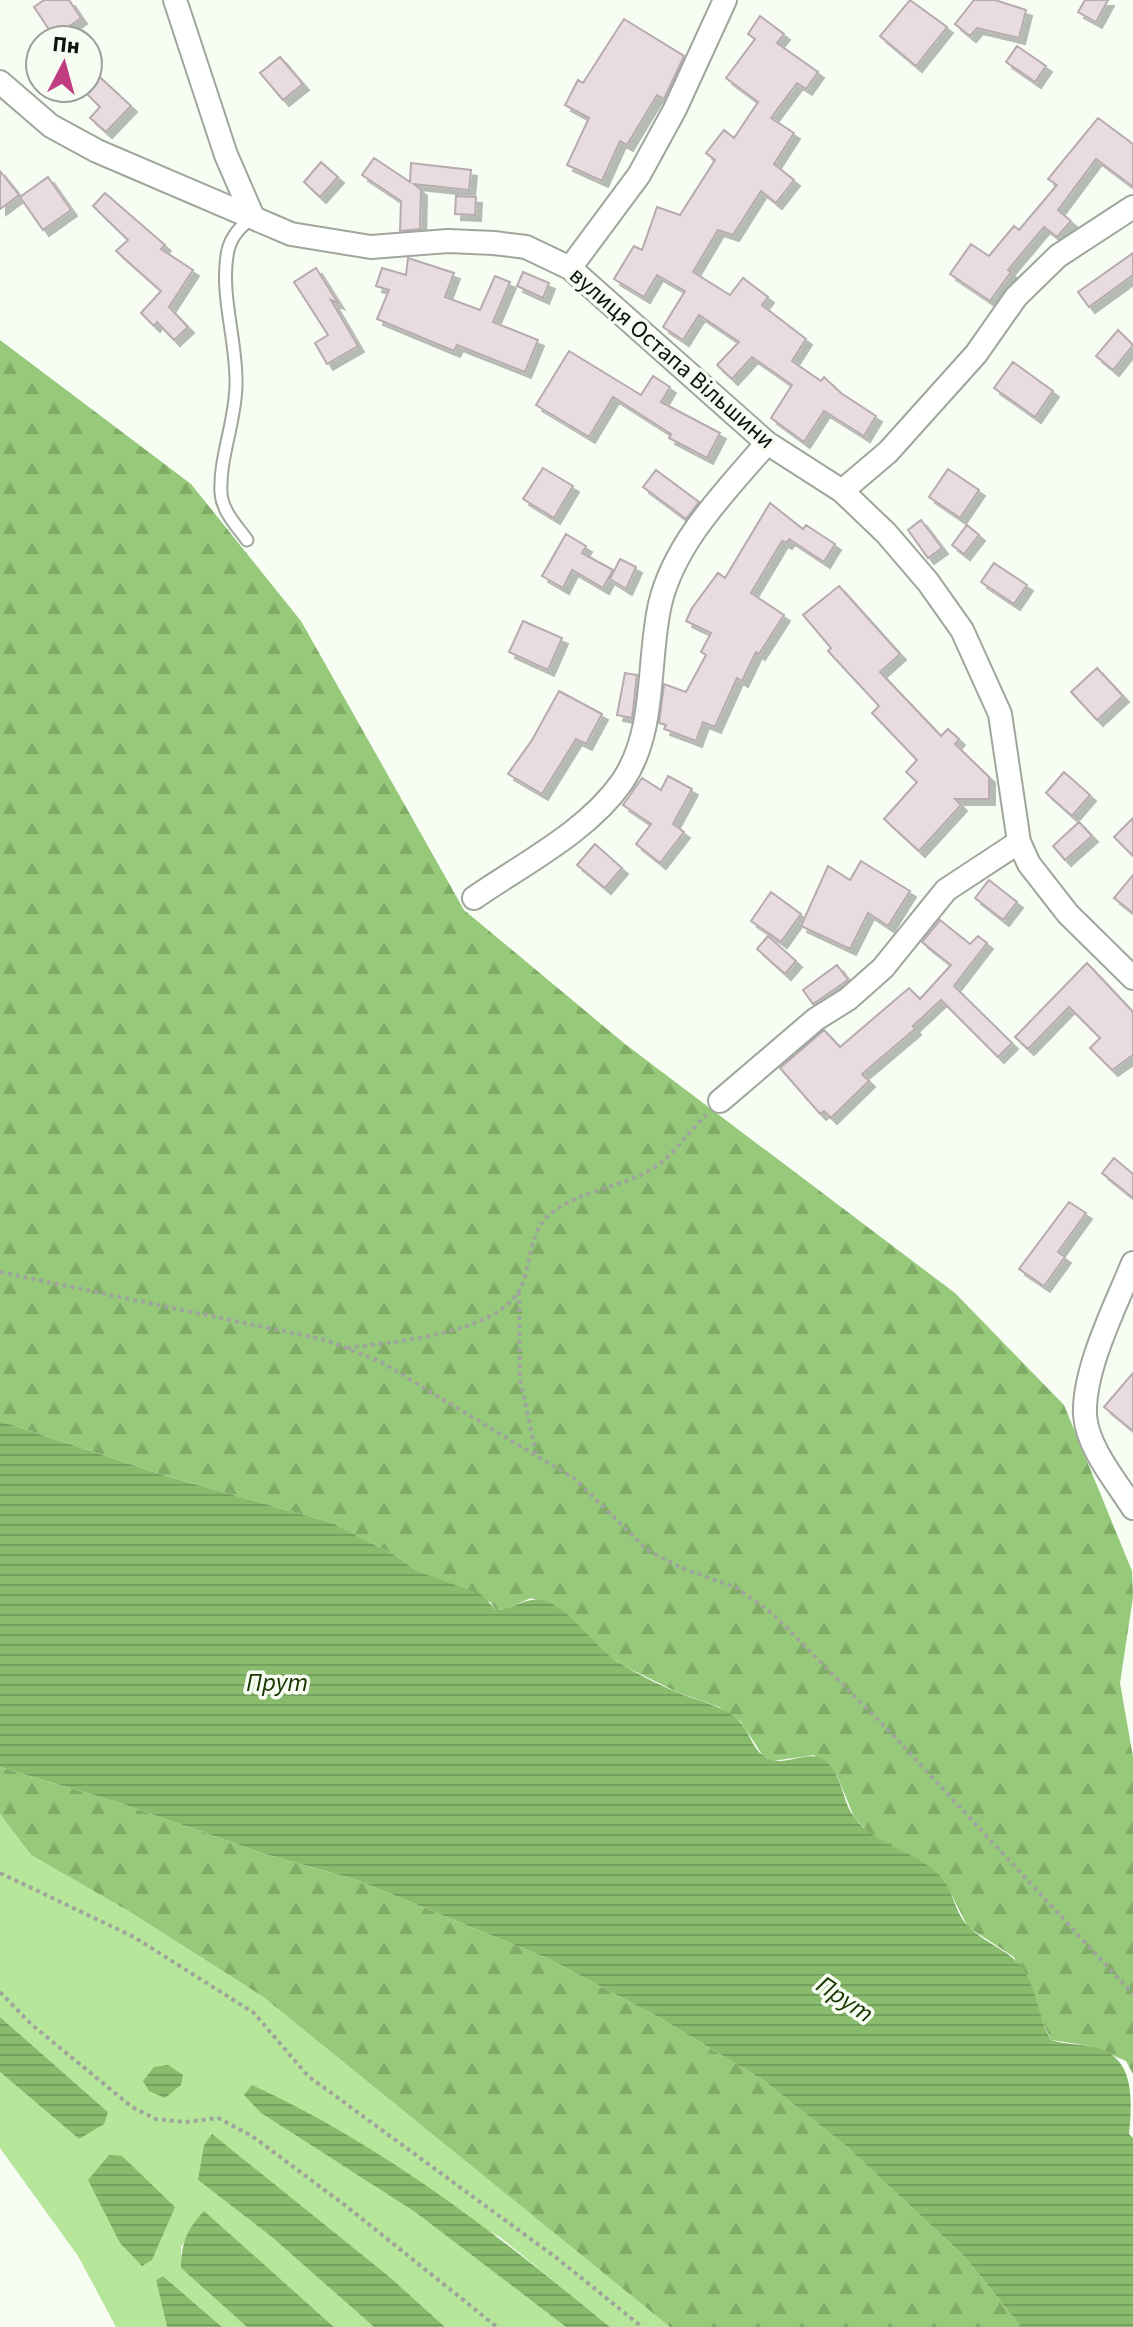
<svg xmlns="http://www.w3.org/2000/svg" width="1133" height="2327" font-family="'Source Sans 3',sans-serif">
<defs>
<pattern id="forest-firs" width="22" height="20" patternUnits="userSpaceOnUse" patternTransform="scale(2)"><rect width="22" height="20" fill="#97c97a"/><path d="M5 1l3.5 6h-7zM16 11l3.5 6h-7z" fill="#81ac68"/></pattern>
<pattern id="water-rules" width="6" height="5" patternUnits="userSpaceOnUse" patternTransform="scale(2)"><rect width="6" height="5" fill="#89bb6d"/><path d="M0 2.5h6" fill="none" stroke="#75a05d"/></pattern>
<filter id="shadow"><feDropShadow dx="6" dy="6" stdDeviation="0" flood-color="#0004"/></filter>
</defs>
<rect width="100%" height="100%" fill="#f7fdf3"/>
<path fill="#b5e69a" d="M0 1814 31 1855 130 1912 262 1996 670 2327H610L500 2237 261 2113 415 2212 566 2327H445L392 2279 198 2180 273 2238 374 2327H334L204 2212 181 2247V2268L247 2327H222L163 2276 156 2280 167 2327H116L78 2256 0 2148V2072L79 2139 108 2112 0 2017Z"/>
<path fill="url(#forest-firs)" d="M0 340 191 484 301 621 464 910 625 1044 955 1293 1064 1405 1132 1571 1133 1597 1120 1683 1133 1757V2074L1126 2061 1091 2046 1051 2040 1014 1957 968 1927 944 1880 924 1864 872 1836 854 1817 837 1775 814 1755 773 1761 763 1756 741 1722 719 1707 679 1693 624 1666 601 1651 560 1609 531 1598 506 1609 496 1610 490 1602 417 1571 396 1556 333 1523 166 1476 0 1421Z
M0 1767 120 1803 265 1854 357 1880 549 1959 660 2018 763 2080 846 2146 966 2258 1021 2327H670L262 1996 130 1912 31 1855 0 1814Z"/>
<path fill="url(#water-rules)" d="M0 1421 166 1476 333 1523 396 1556 417 1571 482 1595 496 1610C515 1609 528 1594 548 1602 574 1612 595 1649 621 1664 639 1675 662 1686 681 1694 701 1702 726 1706 741 1723 750 1733 752 1749 765 1757 785 1770 810 1745 828 1763 843 1778 842 1801 854 1817 876 1847 919 1851 943 1879 954 1893 955 1914 969 1927 987 1945 1011 1950 1025 1972 1038 1993 1038 2018 1051 2040 1066 2045 1080 2044 1095 2047 1133 2057 1133 2094 1129 2134L1133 2138V2327H1021L966 2258 846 2146 763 2080 660 2018 549 1959 357 1880 265 1854 120 1803 0 1767Z
M0 2017 108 2112 104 2124 79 2139 0 2072Z
M168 2065 183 2075 181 2085 165 2098 149 2091 143 2081 154 2067Z
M252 2085C385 2146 498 2235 610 2327H566L415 2212 261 2113 244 2095Z
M212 2134 392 2279 445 2327H374L273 2238 198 2180 204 2145Z
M109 2155 122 2156 175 2207 152 2260 142 2266 120 2243 88 2180Z
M204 2211 334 2327H247L181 2268C181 2244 187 2229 204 2211Z
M163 2276 222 2327H167L156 2280Z"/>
<path fill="#e8dce0" stroke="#b7abb0" stroke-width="2" filter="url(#shadow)" d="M44 0H69L81 18 54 37 34 7Z
M910 0 947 27 916 66 880 36Z
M974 0H995L1026 10 1019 38 977 28 970 36 955 24Z
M1085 0H1108L1096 22 1078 12Z
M760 16 784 34 777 43 818 72 806 89 797 83 771 118 794 133 774 164 794 180 776 203 761 191 733 235 718 230 693 272 730 295 743 278 768 297 762 305 806 339 792 361 821 381 824 377 841 393 876 416 864 436 824 411 804 442 771 418 792 385 752 357 732 379 717 365 739 342 699 315 683 340 663 327 685 291 657 275 644 297 614 279 634 246 642 250 657 207 680 215 715 160 706 153 724 130 734 138 758 102 726 78 755 39 748 34Z
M624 19 684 56 664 99 657 95 627 145 620 141 602 181 567 165 589 118 565 105 578 80 583 83Z
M1017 46 1046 66 1035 82 1006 62Z
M280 57 303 84 283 100 260 73Z
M88 66 131 106 106 132 90 118 100 107 88 95Z
M1098 118 1133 144V187L1096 159 1058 210 1071 221 1057 237 1044 227 1008 270 1011 272 990 301 950 274 971 244 989 256 1014 226 1019 230 1057 185 1048 179Z
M374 158 410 182 411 163 471 170 469 190 414 184 421 190 420 229 400 231 401 201 362 175Z
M321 162 338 177 320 197 304 182Z
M0 171 19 195 0 209Z
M48 177 71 210 43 230 20 197Z
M105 193 165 245 161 249 193 270 169 307 188 327 174 340 157 322 154 326 141 313 161 291 116 251 128 240 93 206Z
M456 196 476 197 475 215 455 214Z
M1133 253V275L1089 307 1078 292Z
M408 258 454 273 445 297 480 310 495 276 510 282 493 322 538 340 525 372 457 345 454 351 377 319 389 290 376 286 382 268 406 275Z
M316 268 338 303 331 300 358 346 327 364 315 343 328 335 294 282Z
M523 272 549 283 543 298 517 286Z
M1118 330 1133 345 1113 370 1096 356Z
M569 351 641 395 653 376 670 387 661 402 720 433 707 458 669 438 671 434 613 397 589 437 536 405Z
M1013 362 1053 391 1035 417 994 388Z
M543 468 573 486 554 518 523 499Z
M948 469 979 490 960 518 929 497Z
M656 470 699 502 686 519 643 487Z
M770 503 803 529 806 525 835 544 824 562 789 539 786 543 782 541 751 593 784 615 759 654 756 652 742 681 737 678 715 727 703 722 696 741 664 729 666 725 659 723 664 684 686 692 706 655 701 652 711 633 686 621 692 608 718 573 725 578Z
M921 520 942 548 928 558 908 530Z
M967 525 979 535 964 554 952 545Z
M566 534 586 546 582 553 613 570 603 588 572 570 563 588 542 576Z
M620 559 636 567 626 589 610 579Z
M994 563 1027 585 1014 604 981 582Z
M839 586 900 654 880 672 941 736 948 729 959 739 955 744 989 777V799H955L961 805 919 851 884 819 917 782 906 772 917 760 872 713 879 706 828 651 831 648 803 615Z
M523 621 562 638 548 670 509 652Z
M1097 668 1123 696 1097 720 1071 692Z
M625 673 637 675 632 718 617 715Z
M559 691 602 714 586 744 576 739 542 794 508 774 532 740Z
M1064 772 1090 795 1072 816 1046 793Z
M668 776 692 789 673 824 684 832 660 863 636 844 651 824 623 805 642 778 661 790Z
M1133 818V856L1114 837Z
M1079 822 1092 836 1065 860 1053 846Z
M595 844 622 868 605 888 577 865Z
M861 861 910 891 888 926 868 913 850 949 801 926 828 866 850 880Z
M1133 875V913L1114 898Z
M989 880 1017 902 1003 920 975 898Z
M771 892 801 914 781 942 751 921Z
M940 920 970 944 978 936 987 943 954 986 1012 1043 998 1057 941 1000 913 1026 915 1029 862 1074 869 1081 831 1118 824 1111 820 1114 780 1068 824 1030 840 1047 909 988 920 999 951 965 922 942Z
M768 936 796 961 785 974 757 949Z
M1087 963 1133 1012V1055L1112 1070 1090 1048 1100 1038 1069 1007 1028 1049 1015 1037Z
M837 965 848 980 813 1004 803 990Z
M1114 1158 1133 1174V1198L1102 1173Z
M1069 1202 1086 1213 1058 1252 1065 1257 1044 1286 1019 1269Z
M1133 1373V1431L1104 1407Z"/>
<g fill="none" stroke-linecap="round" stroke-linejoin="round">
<g stroke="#9fa69c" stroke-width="15">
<path id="service" d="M247 540C237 526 222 511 221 493 219 457 236 421 236 384 237 340 219 293 228 250 232 235 241 226 253 217"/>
</g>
<g stroke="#9fa69c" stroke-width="26">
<path id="minor" d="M175 0 226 155 253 217
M0 82 51 126 97 151 291 234 371 247 448 241 494 243 526 247 570 268 767 443 842 491 886 533 928 582 962 630 1000 714 1019 842 1029 864 1068 914 1133 978
M570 268 639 175 675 109 725 0
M842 491 888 452 976 354 1016 297 1058 256 1133 207
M474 898C523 864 587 832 622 782 657 731 647 662 660 604 675 541 726 491 767 443
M720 1101 816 1019 848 999 883 968 946 890 1019 842
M1133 1263C1116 1305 1083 1369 1085 1415 1087 1447 1116 1481 1133 1508"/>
</g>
<path stroke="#9fa49c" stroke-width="4" stroke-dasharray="4 4" stroke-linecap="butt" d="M0 1272 326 1340 381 1362 575 1479 647 1550 682 1568 737 1588 774 1615 892 1734 1133 1994
M519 1292 520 1379 536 1453
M347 1348C392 1342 500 1334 521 1287 531 1264 530 1230 550 1214 577 1192 615 1188 645 1173 671 1160 687 1133 707 1114
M0 1873 134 1937 254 2013 308 2076 558 2259 642 2327
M0 1992 31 2024 132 2107 156 2119 185 2122 218 2118 252 2136 346 2206 497 2327"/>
<use href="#service" stroke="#fff" stroke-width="11"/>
<use href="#minor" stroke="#fff" stroke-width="22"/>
</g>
<g text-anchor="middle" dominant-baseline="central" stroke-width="7" stroke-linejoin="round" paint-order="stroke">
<g font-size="24" fill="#0f110e" stroke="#f7fdf3">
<text transform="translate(672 358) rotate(41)">вулиця Остапа Вільшини</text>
</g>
<g font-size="26" font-style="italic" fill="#173600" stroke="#f7fdf3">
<text x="277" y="1682">Прут</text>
<text transform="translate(845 1999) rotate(34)">Прут</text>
</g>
</g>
<g transform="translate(64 64) rotate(6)"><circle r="38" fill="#f7fdf3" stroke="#9a9f97" stroke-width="2"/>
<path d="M0-6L14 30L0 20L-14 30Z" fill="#c13d82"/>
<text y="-12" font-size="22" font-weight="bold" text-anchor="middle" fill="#0f110e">Пн</text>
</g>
</svg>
